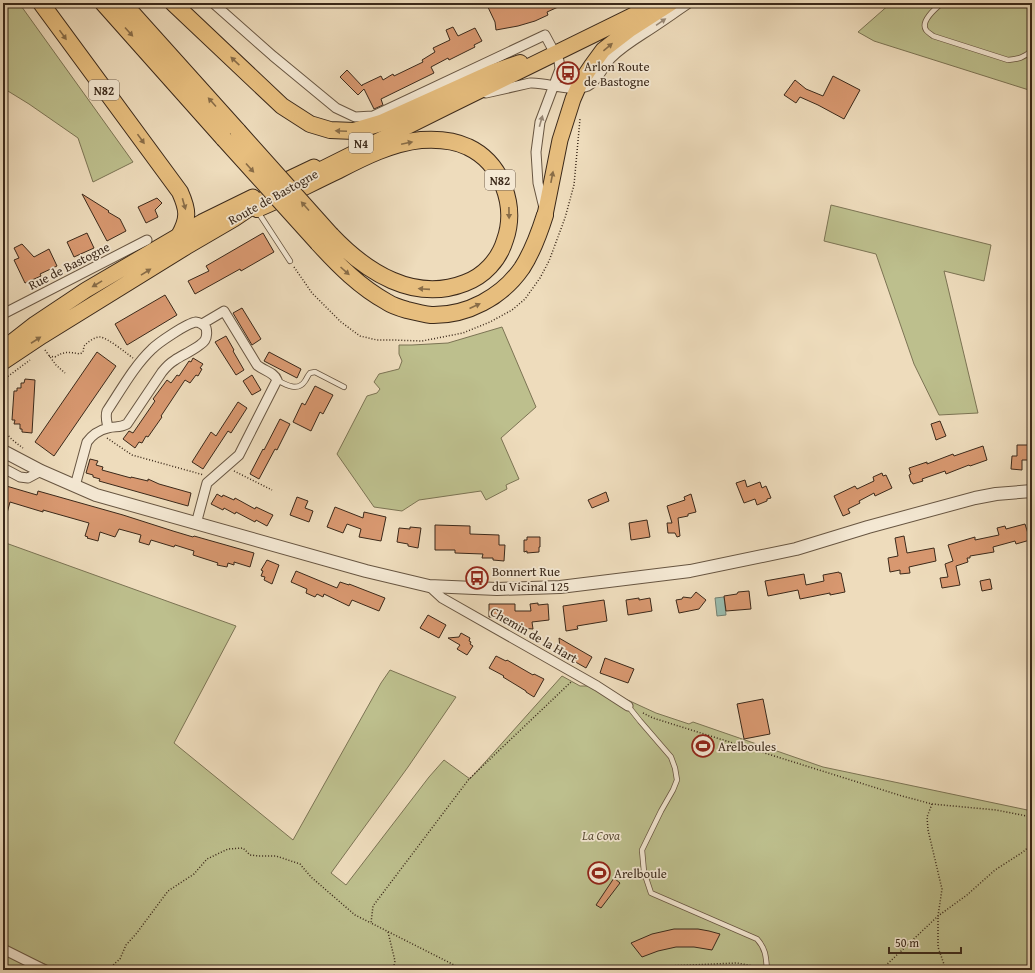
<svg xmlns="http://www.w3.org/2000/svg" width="1035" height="973" font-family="'Gentium Book Plus',serif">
<rect width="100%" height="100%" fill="#eedcbc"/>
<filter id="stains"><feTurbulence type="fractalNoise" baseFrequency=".005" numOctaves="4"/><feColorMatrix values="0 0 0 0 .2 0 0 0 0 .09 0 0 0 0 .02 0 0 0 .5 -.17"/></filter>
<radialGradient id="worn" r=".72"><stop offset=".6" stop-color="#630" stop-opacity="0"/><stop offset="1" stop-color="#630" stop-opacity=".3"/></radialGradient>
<path fill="#bdbf8d" stroke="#7c7454" d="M3 3H19L133 162 93 182 78 138 29 104 3 88Z
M891 3H1032V91L874 41 858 32Z
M831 205 991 245 984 281 944 271 978 413 939 415 914 364 876 254 824 241Z
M502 327 536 407 501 438 519 479 506 485 507 489 486 500 481 491 419 500 402 511 374 507 337 454 367 396 377 393 380 389 374 382 379 374 399 369 402 361 399 354V345H412L448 343Z
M3 542 236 626 174 743 293 840 381 683 390 670 456 697 408 767 331 873 346 885 429 777 444 760 470 779 562 676 580 686H597L656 713 689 724 693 722 823 767 1032 811V970H55L47 965 3 946Z
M3 954 36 970H3Z"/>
<path fill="#99bcae" stroke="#738173" d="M724 597 726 615 717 616 715 598Z"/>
<path fill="#d89870" stroke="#3b291a" d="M486 3H567L547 12 548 15 535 21 518 26 496 30 495 22Z
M453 27 458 36 475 28 482 41 474 45 475 47 449 60 448 58 431 67 434 73 381 99 383 105 374 109 364 89 358 95 340 77 347 70 362 86V85L381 76 383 80 393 74 394 76 423 62 422 60 435 52 433 48 450 40 446 30Z
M833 76 860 90 844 119 818 105 800 97 796 103 784 95 795 80 806 89 823 96Z
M82 194 109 211 108 212 120 219 126 231 107 241Z
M157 198 162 203 155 210 158 217 146 223 138 207Z
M87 233 94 248 74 257 67 242Z
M263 233 274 252 241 271 240 269 195 294 188 281 209 271 206 266Z
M22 244 34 257 49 249 57 266 40 274 41 276 25 283 14 260 19 258 14 248Z
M165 295 177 315 127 345 115 324Z
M242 308 261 339 252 345 233 313Z
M226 336 234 350 233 351 244 370 236 375 215 342Z
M97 352 116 366 54 456 35 442Z
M269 352 301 369 297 378 264 361Z
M193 358 203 364 200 368 202 369 198 376 196 375 190 383 185 380 161 416 162 417 148 437 146 436 142 443 139 442 135 448 123 439 129 431 133 433 155 401 153 399 167 380 171 383 177 375 179 376 189 361 191 362Z
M252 375 261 390 252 395 243 381Z
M25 379 35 380 32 433 22 432V429H20V424H14L15 420H12L14 391H17V388H21V383H24Z
M315 386 333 395 323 414 320 412 311 431 293 422 302 403 305 405Z
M238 402 247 408 231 433 228 431 203 469 192 462 211 432 216 436Z
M280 419 290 424 277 450 275 449 259 479 250 474 263 449 264 450Z
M940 421 946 436 936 440 931 424Z
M1017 445H1031V460H1022V470L1011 469 1012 456H1017Z
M983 446 987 460 970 466 969 465 946 474 945 471 922 479 923 481 913 484 912 482H911L909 475 911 474 909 468 927 462V464L953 454 954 456Z
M90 459 98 461 96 465 103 467 102 470 131 478V477L148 481V479L159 484 191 493 188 506 99 481 100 479 93 477V475L86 473Z
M882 473 883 476 886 475 892 488 875 496 874 493 859 501 860 503 848 509 850 513 843 516 834 496 855 486 857 489 874 481 873 477Z
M745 480 747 487 760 482 762 488 766 486 771 498 767 499V501L757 505 755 499 744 503 736 483Z
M3 485 37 495 38 491 123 515 173 531 193 537 194 536 254 553 250 567 234 562V565L228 563 227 567 217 565 218 563 193 555 194 551 175 545 174 547 151 540 149 545 139 542 141 535 119 529 115 537 100 532 98 541 87 538 88 537 85 536 89 523 43 510V512L10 502 6 517H3Z
M606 492 609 501 592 508 588 500Z
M217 494 222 497 223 495 234 500 235 498 255 509 256 507 273 515 267 526 256 520 255 522 236 512 235 514 224 508 223 510 211 504Z
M691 494 696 512 688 514V516L678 518 680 536 677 537 675 533H668L667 523H672L667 506 685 500 684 497Z
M297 497 308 501 305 508 313 511 309 522 290 515Z
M335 507 363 518 364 512 386 517 381 541 359 537 361 529 347 524 343 533 327 527Z
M647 520 650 537 631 540 629 523Z
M1025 524 1030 540 1016 544 1015 541 993 547 994 552 970 556V558H967L968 562 956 566 960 585 942 588 940 578 948 577 945 564 953 561 948 545 975 537V540L999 535 997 528 1005 526 1006 529Z
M435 525 470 526V534L499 535V545H505L504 561 493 560V558H482L483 554 455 553V550H435Z
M410 527 421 528 418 548 408 546V544L397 542 399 528 410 529Z
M904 536 907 553 934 548 936 561 909 567 910 573 900 574V570L890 572 888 558 898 556 895 538Z
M527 537H540V547H539V552L527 553V551L524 552V540H527Z
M267 560 279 565 272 584 264 580 265 577 261 576 263 571 261 570Z
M296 571 337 588 340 582 349 585V584L385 598 379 611 352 600 349 606 324 594 323 597 317 594 315 597 306 593 307 589 291 582Z
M839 572V573H841L845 592 830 595V593L800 599 798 590 768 596 765 581 804 574 806 585 824 581 823 575Z
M990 579 992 589 982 591 980 581Z
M749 591 751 609 726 611 724 596 737 594 738 592Z
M696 592 706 600 699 609 679 613 676 600 682 599 683 597 691 598Z
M639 598V600L650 598 652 611 628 615 626 600Z
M604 600 607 621 577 626 578 629 566 631 563 606Z
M538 603V605L548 604 549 620 532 622 533 629 519 628V623H508V617H489V604H515V611H531L530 604Z
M428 615 446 625 439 638 420 628Z
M461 633 470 638 469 641 471 642 470 644 473 646 467 655 457 649 460 645 448 638 459 637Z
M559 638 592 657 586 668 558 652 560 648Z
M496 656 506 661 507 660 533 675 534 674 544 679 534 697 526 692V691L503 677 504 676 489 668Z
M605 658 634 669 628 683 600 673Z
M763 699 770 734 744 739 737 704Z
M614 878 620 883 601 908 596 905Z
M674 929H698L709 931 720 934 712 950 694 947H676L658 951 642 957 631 943 652 934Z"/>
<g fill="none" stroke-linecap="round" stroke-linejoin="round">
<g stroke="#685642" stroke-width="6">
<path id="service" d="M942 3C936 8 920 21 926 30 927 32 931 34 933 36L1008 60C1018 59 1024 58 1032 50
M258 212 290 261
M277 380C286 385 298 392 305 381 307 378 308 375 310 373L315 372 344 387
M628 706 640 721 671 757 675 768 677 780 673 790 661 811 642 850 644 872 651 893 757 939C766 949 766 957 767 970"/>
</g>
<g stroke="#685642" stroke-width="11">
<path id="minor" d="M213 3 273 56 336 108 355 117 373 116 545 35 559 61 560 69 540 122 536 152 538 183 544 208
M486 93 530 83C547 82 568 92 585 87 596 84 603 67 611 58 620 49 632 41 643 34 659 24 674 13 689 3
M3 314 147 240
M3 468 20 477 28 478 41 471
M75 486 87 442C92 435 100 430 108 428 115 426 120 428 127 424L162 372C166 367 170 363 175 360 182 355 201 347 205 340 207 337 207 331 206 328 204 325 199 322 196 322 187 323 158 343 152 349 134 366 121 390 107 411 105 417 107 422 108 428
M196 524 207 483 239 455 277 380C274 372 264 371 257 365L224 311 202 324
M429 586 442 598 597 686 628 706
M3 949 45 970"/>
</g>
<g stroke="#685642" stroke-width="14">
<path id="tertiary" d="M3 451 41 471 96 495 366 571 429 586 497 589 560 587 690 571 796 549 868 527 975 498 996 494 1032 491"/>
</g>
<g stroke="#3b291a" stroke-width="17">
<path id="primary" d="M306 177C423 118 540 61 658 3
M272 187 314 167
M545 215 560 140 573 99 580 83 592 65 603 50 629 30 671 3
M3 349 35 324 86 290 202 222 253 197
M3 362 42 336 186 247 234 219 265 198"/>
</g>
<g stroke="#3b291a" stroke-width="18">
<path id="trunk" d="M41 3 180 192C188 210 189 218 179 236
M103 3 224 139
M123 3 238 131
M173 3 282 106 310 124 330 130 354 131 381 123 494 72 520 63
M257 209C284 198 311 183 339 170 364 157 392 143 421 140 436 139 454 140 468 147 502 163 517 206 505 240 499 260 484 276 465 283 414 303 366 272 331 235
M318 243C339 266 360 287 387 302 393 306 400 308 407 310 415 312 423 314 431 315 467 316 502 297 522 268 533 251 539 234 545 215"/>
</g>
<path stroke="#3b291a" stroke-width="1.5" stroke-dasharray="1 2" stroke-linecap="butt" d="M294 267 312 293 341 322 360 336 377 340H393L422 341 463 333 490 322 512 310 525 299 540 278 549 261 565 218 574 185 580 119
M45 350 56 365 65 373
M49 356 55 357C64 351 70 352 80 354L83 352 84 346C88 342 94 337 100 337 108 338 126 353 133 358
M3 380 30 360
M3 392 4 395 3 408
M3 429C8 437 16 443 23 448
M107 438 132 455 204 475
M234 471 272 490
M643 713 653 718 902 796 932 804 996 810 1032 817
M932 804 927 817 928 830 942 889 938 916V947L946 970
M388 932 395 961 393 970
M110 970 114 964 120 959 126 945 136 934 168 891 194 874 207 859 228 849 243 848 250 855 259 856H276L300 864 311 877 355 915 371 923
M464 970 371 923 373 906 469 779 571 682
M661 970 667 966 737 963 754 966 756 970
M881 970 938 916 967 895 995 870 1023 852 1032 844"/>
<use href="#service" stroke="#f4e8d3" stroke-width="4.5"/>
<use href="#minor" stroke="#f4e8d3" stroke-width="9"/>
<use href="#tertiary" stroke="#f4e8d3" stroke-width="12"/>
<use href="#primary" stroke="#e7be7e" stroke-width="15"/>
<use href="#trunk" stroke="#e7be7e" stroke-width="16"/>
<g stroke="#3b291a" stroke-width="18" stroke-linecap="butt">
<path id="trunk-bridge" d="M238 131 331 235
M224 139 318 243"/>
</g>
<use href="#trunk-bridge" stroke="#e7be7e" stroke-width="16"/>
</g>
<defs><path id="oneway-solid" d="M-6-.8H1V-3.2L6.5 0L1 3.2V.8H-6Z"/></defs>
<g fill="#988876">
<use href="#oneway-solid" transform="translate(661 22) rotate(-34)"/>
<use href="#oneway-solid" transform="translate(541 121) rotate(-74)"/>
</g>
<g fill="#886c47">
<use href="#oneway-solid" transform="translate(129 32) rotate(48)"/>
<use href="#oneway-solid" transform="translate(63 35) rotate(54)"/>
<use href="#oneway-solid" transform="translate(608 47) rotate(-40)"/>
<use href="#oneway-solid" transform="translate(235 61) rotate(-137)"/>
<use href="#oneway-solid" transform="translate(212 102) rotate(-132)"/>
<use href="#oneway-solid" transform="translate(341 131) rotate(-178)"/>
<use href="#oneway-solid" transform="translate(141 139) rotate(54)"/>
<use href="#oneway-solid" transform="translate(407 143) rotate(-12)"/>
<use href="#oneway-solid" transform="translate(250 168) rotate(48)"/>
<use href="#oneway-solid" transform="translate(552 177) rotate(-79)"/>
<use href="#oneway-solid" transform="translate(184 204) rotate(74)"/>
<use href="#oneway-solid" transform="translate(305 206) rotate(-132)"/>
<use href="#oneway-solid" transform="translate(509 213) rotate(89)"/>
<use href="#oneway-solid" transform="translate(345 271) rotate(42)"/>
<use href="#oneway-solid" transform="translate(146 272) rotate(-32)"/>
<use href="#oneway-solid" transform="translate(97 284) rotate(149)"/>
<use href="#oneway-solid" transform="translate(424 289) rotate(-176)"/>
<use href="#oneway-solid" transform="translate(475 306) rotate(-24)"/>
<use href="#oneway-solid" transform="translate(36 340) rotate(-33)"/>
</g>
<defs>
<g id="bus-ring" transform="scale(1.15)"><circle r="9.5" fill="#f4e8d3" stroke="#8f2418" stroke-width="1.5"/><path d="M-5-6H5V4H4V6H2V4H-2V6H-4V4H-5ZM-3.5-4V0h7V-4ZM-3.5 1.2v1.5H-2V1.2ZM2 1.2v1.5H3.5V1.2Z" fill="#8f2418"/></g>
<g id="stadium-ring" transform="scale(1.15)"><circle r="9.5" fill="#f4e8d3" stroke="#8f2418" stroke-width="1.5"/><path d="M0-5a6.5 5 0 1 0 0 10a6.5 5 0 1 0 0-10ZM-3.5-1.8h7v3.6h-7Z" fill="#8f2418"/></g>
</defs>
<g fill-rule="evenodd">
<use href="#bus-ring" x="568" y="73"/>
<use href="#bus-ring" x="477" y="578"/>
<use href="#stadium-ring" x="703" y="746"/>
<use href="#stadium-ring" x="599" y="873"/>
</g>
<g text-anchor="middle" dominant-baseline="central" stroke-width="3.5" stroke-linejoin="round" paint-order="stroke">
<g fill="#f4e8d3" stroke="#726252" stroke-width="1">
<rect x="89" y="80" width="30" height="20" rx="3"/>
<rect x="349" y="133" width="24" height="20" rx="3"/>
<rect x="485" y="170" width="30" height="20" rx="3"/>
</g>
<g font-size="12" font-weight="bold" fill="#3b291a">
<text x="104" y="90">N82</text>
<text x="361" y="143">N4</text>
<text x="500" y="180">N82</text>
</g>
<g font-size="13" fill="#3b291a" stroke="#f4e8d3" text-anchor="start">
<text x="584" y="66">Arlon Route<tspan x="584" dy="15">de Bastogne</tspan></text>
<text x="492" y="571">Bonnert Rue<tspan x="492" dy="15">du Vicinal 125</tspan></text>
<text x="718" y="746">Arelboules</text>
<text x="614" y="873">Arelboule</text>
</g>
<g font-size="13" fill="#3b291a" stroke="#f4e8d3">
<text transform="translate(273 197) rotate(-29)">Route de Bastogne</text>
<text transform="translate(69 266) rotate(-27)">Rue de Bastogne</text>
<text transform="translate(534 635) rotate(30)">Chemin de la Hart</text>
</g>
<g font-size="13" font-style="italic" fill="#5c4e37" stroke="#f4e8d3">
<text x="601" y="835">La Cova</text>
</g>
</g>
<rect width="1035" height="973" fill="none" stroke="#eedcbc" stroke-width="16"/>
<rect x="4" y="4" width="1027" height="965" fill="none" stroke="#3b291a" stroke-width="2"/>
<rect x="8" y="8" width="1019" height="957" fill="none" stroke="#3b291a"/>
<path d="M889 947v6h72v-6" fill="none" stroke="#3b291a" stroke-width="2"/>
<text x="895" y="947" font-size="12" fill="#3b291a" stroke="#f4e8d3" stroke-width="3" paint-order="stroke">50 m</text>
<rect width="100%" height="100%" filter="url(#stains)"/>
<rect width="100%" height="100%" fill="url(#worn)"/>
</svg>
